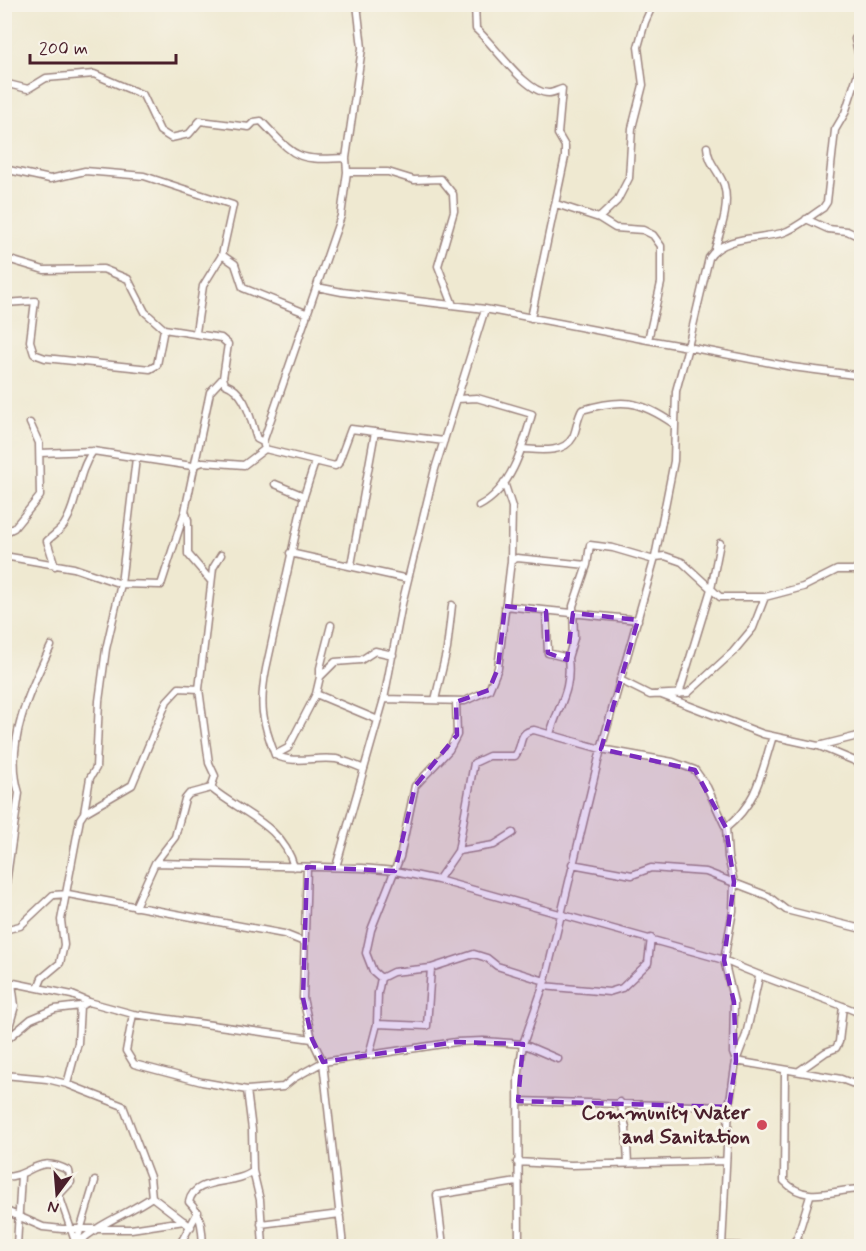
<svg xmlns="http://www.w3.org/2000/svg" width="866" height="1251" font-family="Mynerve,sans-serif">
<rect width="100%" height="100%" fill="#f7f3e8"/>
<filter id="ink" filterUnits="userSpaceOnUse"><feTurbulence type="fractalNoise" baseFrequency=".0167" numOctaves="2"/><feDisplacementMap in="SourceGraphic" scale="12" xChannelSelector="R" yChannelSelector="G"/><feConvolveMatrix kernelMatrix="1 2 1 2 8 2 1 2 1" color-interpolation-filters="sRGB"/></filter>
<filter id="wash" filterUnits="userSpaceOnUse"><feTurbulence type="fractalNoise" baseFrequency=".008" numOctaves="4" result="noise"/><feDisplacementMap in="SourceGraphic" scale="24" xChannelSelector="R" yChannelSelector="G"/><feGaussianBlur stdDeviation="1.35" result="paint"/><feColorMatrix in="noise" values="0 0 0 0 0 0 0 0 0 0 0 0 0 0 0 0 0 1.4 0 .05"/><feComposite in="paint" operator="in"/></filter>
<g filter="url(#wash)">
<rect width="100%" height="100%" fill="#efe9d1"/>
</g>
<g filter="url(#ink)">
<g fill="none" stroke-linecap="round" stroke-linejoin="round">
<g stroke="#9c847e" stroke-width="9">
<path id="minor" d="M357 4 362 48 346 158 347 172 341 216 263 442 265 449 335 466 338 464 351 429 444 441
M475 4 476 29C493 43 526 94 549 93 553 93 558 90 562 89L558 134 565 146V157L531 318
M862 28 855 39 859 57 858 73 845 113 835 130 827 202 823 208C810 216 796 229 782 233 759 239 723 236 709 258L688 347 792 367 862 376
M4 83 28 89 46 78 94 74 143 95 160 131 171 138 189 134 200 121 249 127 254 122 261 121C296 157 293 161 346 158
M707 147C708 163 719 171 724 185 730 206 721 229 715 249
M4 169 50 179 85 171 144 176 233 205 222 255 203 286 196 332
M347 172H388L414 180 441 179 453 194 454 211 438 266 453 305
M599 218 617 201 629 178 632 128 643 85 638 47 645 22 653 4
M806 219 828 229 847 231 862 238
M222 255 235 264 243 288 308 314
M4 258 44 270 103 269 128 279 145 312 164 329 221 338 228 344 223 378 225 384C247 392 250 419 257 439L263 442
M317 287 342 292 485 309
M4 303 35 301 30 341 34 354 45 358 150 369 157 365 164 329
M457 399 477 398 532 414C523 446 512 489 479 506
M524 449C539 450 564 454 573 437 577 428 577 419 582 410 622 398 639 400 674 424
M40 453 93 451 192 466 203 462 244 465 265 449
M275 484 304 496 266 669C259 705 262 721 275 755 296 765 314 756 336 759 346 761 355 765 364 769
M304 496 315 462
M185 511 188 520V554L211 581
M4 533 14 528 40 496 39 443 30 423
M290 553 408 579
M4 556 74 568 121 584 161 585 185 511 210 392 223 378
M655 557 665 556 682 562 720 597H765L803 587 837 570H862
M511 561 517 558 587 565
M351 565 375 432
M55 566 47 541C52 536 60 531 64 525 79 502 76 474 93 451
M505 606 638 620
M546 611 548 653 568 658 574 638 573 606 587 565 590 545 613 548 654 560
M320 677V668L331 625
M620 680 650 695 688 693 733 652 753 628 765 597
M316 694 378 720
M659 694 763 734 818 746 862 735
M679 694 711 589 720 543
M384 699 465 701 489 690 498 668 511 561 512 507 504 482
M435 700 447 649 452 605
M550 734C559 703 572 692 568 658
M819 746 862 764
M275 755 288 748 316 694 320 677 335 662 361 660 375 651 393 655
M211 788 215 776 209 763 199 689 213 568 221 555
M211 788C241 813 283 825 294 867
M84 813 132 785 167 701 179 688 199 689
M726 828C758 802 761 773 773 736
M458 851 494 845 513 833
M155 863 362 868 395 871 438 880 724 960C768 981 816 994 862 1014
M572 864 632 875 651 868 706 872 768 896 786 910 862 929
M307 867 303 998 312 1039 323 1062 343 1246
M336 867 384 699 402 604 435 469 485 309 648 340
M438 880 458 851 474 763 489 756H515C524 745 517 732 534 730L601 749 673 762 695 770 707 787 726 828 728 857 734 882 733 911 724 960 734 1002 733 1053 736 1061 729 1107 722 1246
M4 897 19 793C4 744 30 689 51 646
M135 907 155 863 175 837 185 799 189 794 211 788
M4 930 20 926 53 895 68 894 284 934 304 942
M759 977 746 1035 736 1061 841 1079 862 1087
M381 978 373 971 366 953 371 930 400 857 415 786 449 750 457 735 456 702
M4 981 72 995 89 1002
M543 986 609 992 622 988 648 963 651 938
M38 988 42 978 60 963 64 945 61 920 80 819 84 813 90 778 96 768 99 701 106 649 121 584 136 458
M133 1014 126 1051 134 1064 202 1082 247 1090 283 1087 294 1078 323 1062 456 1042 484 1041 523 1044 558 1059
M377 1024 427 1026 431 968
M5 1041 15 1006 12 983
M4 1042 31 1019 55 1009 80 1006 89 1002 133 1014 312 1039
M369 1055 377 1024 378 993 381 978 393 972 431 968 474 954 487 958 497 966 545 981
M785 1070 784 1181C807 1205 833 1189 862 1189
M799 1071 826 1052 836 1048 839 1042 843 1006
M4 1075 47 1079 67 1084 123 1106 150 1177 152 1197 191 1227
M67 1084 78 1043 80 1006
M247 1090 252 1130 253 1171 260 1200 263 1246
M518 1101 729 1107
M620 1102 626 1128 628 1163
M517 1162 571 1165 726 1161
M4 1177C32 1177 36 1153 69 1171L71 1182 59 1195 76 1244 95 1181
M4 1210 43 1227 62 1229H131L184 1221
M261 1224 340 1214
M77 1244C102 1221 126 1215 152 1197
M722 1245 740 1246
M17 1246 21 1175
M179 1246 198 1212
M203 1246C202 1229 202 1215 189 1202 194 1176 236 1186 253 1171
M443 1246 437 1195 517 1182
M519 1246 518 1079 523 1044 545 981 601 749 655 557 674 461 676 391 688 347 648 340 661 283V246L653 235 643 230 615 228 599 218 556 204
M791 1246 797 1238 810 1196"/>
</g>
<use href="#minor" stroke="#fff" stroke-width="6"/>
</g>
</g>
<path fill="#7b2cbf" fill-opacity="0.2" stroke="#7b2cbf" stroke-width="4.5" stroke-dasharray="12 8" stroke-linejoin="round" d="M505 606 546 611 548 653 567 660 573 613 638 620 601 749 695 770 726 828 734 882 724 960 734 1002 736 1061 729 1107 518 1101 523 1044 456 1042 323 1062 312 1039 303 998 307 867 395 871 415 786 457 735 456 702 489 690 498 668Z"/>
<circle fill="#d1495b" stroke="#f7f3e8" stroke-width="2" cx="762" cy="1125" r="6"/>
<g text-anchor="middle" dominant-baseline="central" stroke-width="6" stroke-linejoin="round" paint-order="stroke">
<g font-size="21" font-weight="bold" fill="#4a1f2b" stroke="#f7f3e8" text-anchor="end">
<text x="750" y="1113">Community Water<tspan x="750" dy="24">and Sanitation</tspan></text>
</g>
</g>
<rect width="866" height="1251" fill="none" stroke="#f7f3e8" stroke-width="24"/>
<g transform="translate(57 1194) rotate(196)" stroke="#f7f3e8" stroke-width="4.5" paint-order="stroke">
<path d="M0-4.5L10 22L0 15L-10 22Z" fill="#4a1f2b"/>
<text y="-9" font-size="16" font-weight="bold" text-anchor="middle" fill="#4a1f2b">N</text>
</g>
<path d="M30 54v9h146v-9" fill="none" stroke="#4a1f2b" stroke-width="3"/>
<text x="39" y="54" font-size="18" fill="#4a1f2b" stroke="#f7f3e8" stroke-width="4.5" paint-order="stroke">200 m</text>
</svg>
